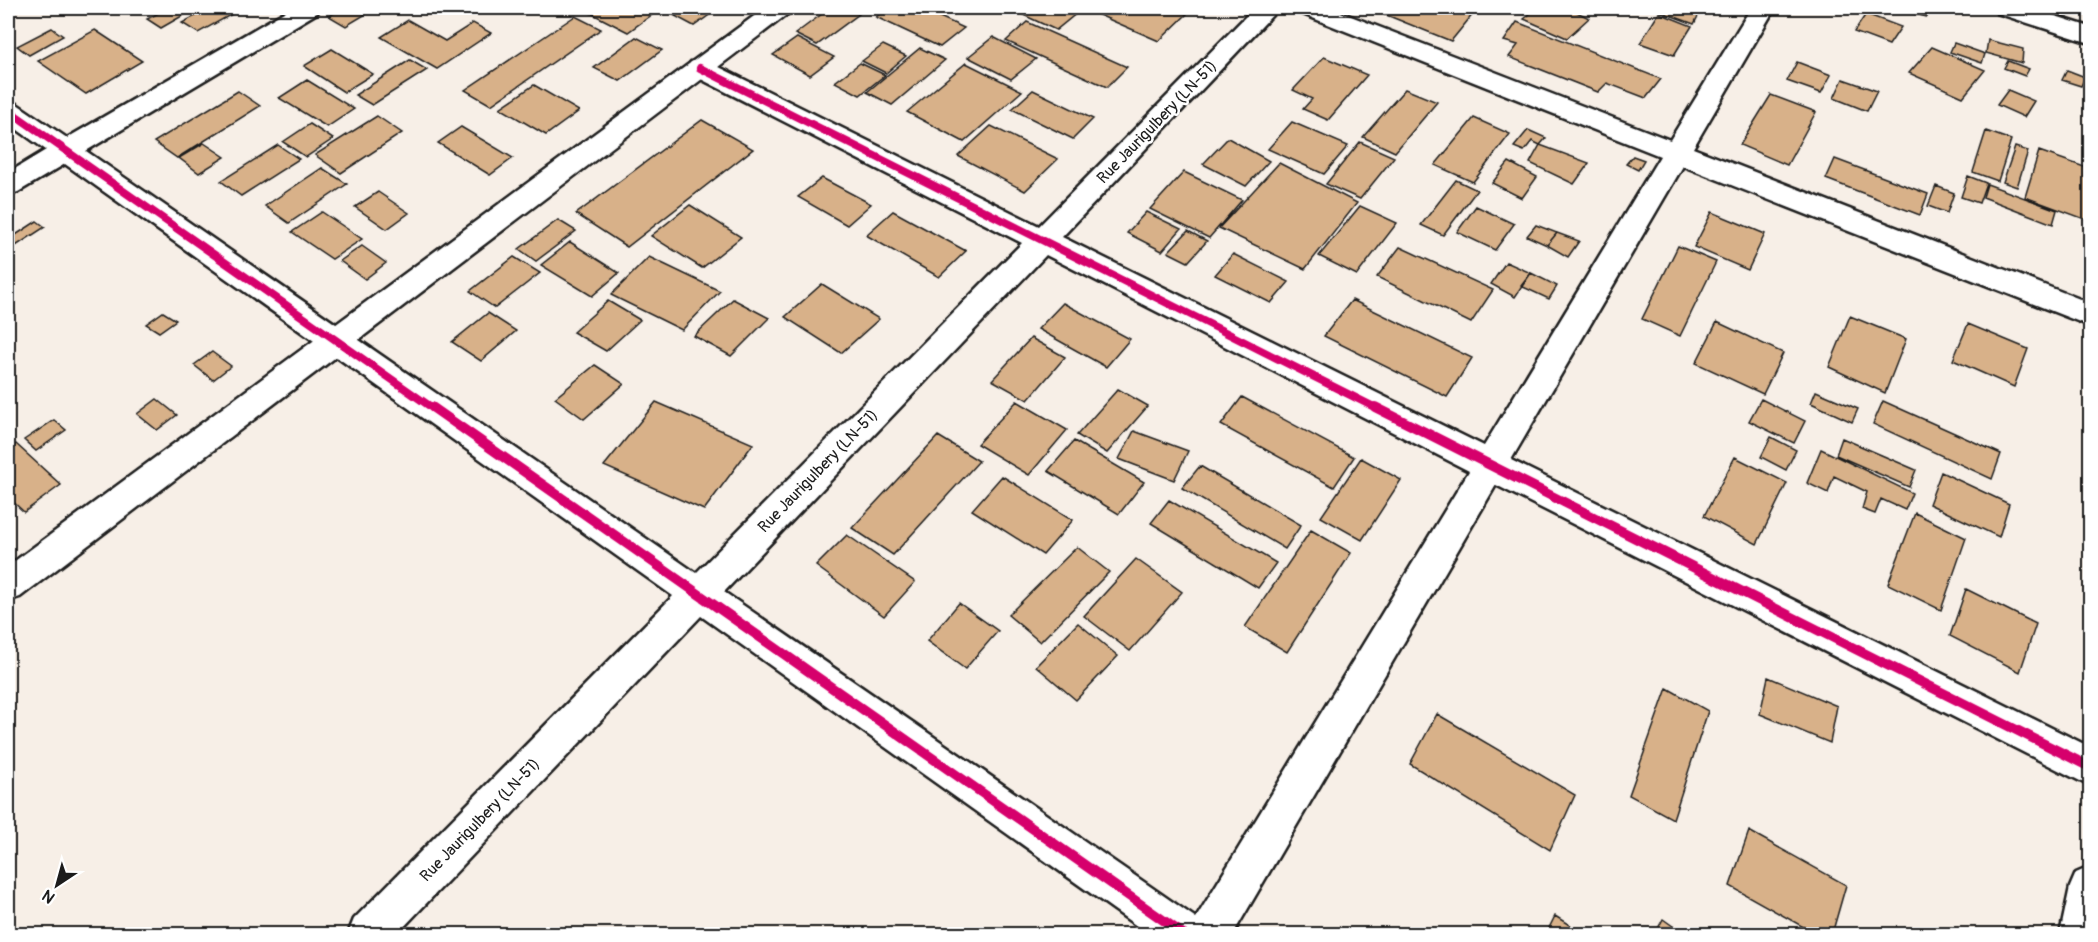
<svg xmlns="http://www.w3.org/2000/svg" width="2098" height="942" font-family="Pangolin,sans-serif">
<rect width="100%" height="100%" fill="#f7efe7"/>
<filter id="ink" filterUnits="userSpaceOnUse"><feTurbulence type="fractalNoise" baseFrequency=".0167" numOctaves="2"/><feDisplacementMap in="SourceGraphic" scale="12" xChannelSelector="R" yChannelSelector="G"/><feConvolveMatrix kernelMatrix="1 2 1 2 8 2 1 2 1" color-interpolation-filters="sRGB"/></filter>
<g filter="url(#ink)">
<path fill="#d8b189" stroke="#1c1c1c" stroke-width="1.5" d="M168 8H196L161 28 147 19Z
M210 8H243L198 33 182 23Z
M342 8H355L366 14 346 26 329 16Z
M581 8H657L660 9 628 32Z
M688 8H719L694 26 675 16Z
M830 8H847L859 14 817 45 795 34Z
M888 8H920L964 28 940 47 876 17Z
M1022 8H1083L1056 30 1017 12Z
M1097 8H1171L1187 14 1159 41 1092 12Z
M1369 8H1478L1451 41Z
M1537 8H1569L1589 18 1567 38 1524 19Z
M1651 8H1702L1694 24Z
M1907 8H1928L1927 17 1906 12Z
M1659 13 1692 26 1674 55 1640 43Z
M1866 14 1901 27 1889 45 1854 32Z
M575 16 601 29 491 105 465 90Z
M408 20 445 41 473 23 491 33 437 69 381 37Z
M1027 22 1127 67 1107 87 1006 41Z
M1517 22 1661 79 1646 98 1607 83 1598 92 1509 57 1518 45 1504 41Z
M52 28 63 36 29 55 17 46Z
M95 30 142 61 86 94 38 61Z
M636 37 662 50 620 81 594 68Z
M993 37 1036 59 1011 79 968 57Z
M797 38 834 57 810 75 773 55Z
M1988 40 2023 49 2022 63 1986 53Z
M1954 43 1985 54 1982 63 1950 52Z
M883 45 906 56 886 73 862 61Z
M1932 47 1985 70 1963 97 1909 73Z
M920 48 945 60 892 105 867 92Z
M332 49 373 74 344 92 304 66Z
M1324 57 1367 75 1328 120 1303 109 1312 99 1293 90Z
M410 60 427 70 372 105 355 95Z
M2008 61 2029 69 2025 76 2004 68Z
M1797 62 1831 75 1821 93 1787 81Z
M860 63 885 75 860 95 835 82Z
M966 63 1022 91 964 142 907 112Z
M2067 70 2085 77 2081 86 2062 80Z
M1843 79 1877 91 1867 111 1834 98Z
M307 80 354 109 327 127 279 98Z
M534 85 579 111 546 135 500 108Z
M1405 89 1437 102 1395 152 1363 137Z
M1033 90 1093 119 1073 139 1012 109Z
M2008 90 2034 101 2024 117 1997 105Z
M238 91 260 106 177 158 154 142Z
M1771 95 1816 112 1787 165 1740 145Z
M377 116 402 133 341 173 315 155Z
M1474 118 1510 134 1473 182 1435 165Z
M702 120 753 149 627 247 576 214Z
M1292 122 1348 146 1324 174 1268 149Z
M310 124 333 139 306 157 283 142Z
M991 126 1058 159 1025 191 958 156Z
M461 127 513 158 490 175 438 143Z
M1528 130 1546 138 1540 145 1532 141 1524 151 1514 147Z
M1986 131 2011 140 1998 181 1973 172Z
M1228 138 1269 161 1246 186 1203 164Z
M1360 142 1394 157 1360 199 1326 184Z
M204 143 225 157 199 173 179 158Z
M278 145 299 159 241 196 221 181Z
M1540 145 1589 163 1574 184 1530 163Z
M2015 147 2028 151 2017 187 2003 182Z
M2039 151 2090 169V221L2025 197Z
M1633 156 1644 160 1638 170 1626 164Z
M1835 159 1928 194 1920 215 1826 179Z
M1509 162 1537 177 1522 198 1492 183Z
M1279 163 1357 203 1305 269 1219 228Z
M322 168 347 184 289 223 265 206Z
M1184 172 1242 200 1209 238 1150 209Z
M1968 176 1986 183 1979 203 1961 197Z
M822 178 871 204 847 225 798 197Z
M1456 180 1477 190 1443 235 1421 225Z
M1987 184 2057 210 2053 224 1983 197Z
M1936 186 1954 193 1947 213 1928 206Z
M378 192 409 213 387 229 355 207Z
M690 205 741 237 702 268 651 236Z
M1360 206 1397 223 1357 275 1319 256Z
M1476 206 1514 224 1495 250 1457 232Z
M893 211 966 251 939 277 866 235Z
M322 212 362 239 332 259 292 232Z
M1146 212 1181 229 1162 251 1127 233Z
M1712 212 1765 234 1748 270 1694 247Z
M558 220 576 231 536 261 519 249Z
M37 221 45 227 8 251V240Z
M1536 225 1557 233 1547 245 1527 236Z
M1188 231 1207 241 1188 262 1168 252Z
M1557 233 1579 241 1568 257 1547 245Z
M570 242 619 273 592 296 541 265Z
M362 246 386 263 365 279 340 261Z
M1678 246 1716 262 1680 336 1642 319Z
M1400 247 1493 290 1471 323 1377 277Z
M1233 254 1289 282 1271 303 1215 275Z
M514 257 540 273 495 308 470 291Z
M649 257 720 291 682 330 611 295Z
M1506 262 1531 273 1515 297 1491 284Z
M1531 273 1557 286 1549 299 1521 286Z
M822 284 879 319 841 353 785 317Z
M733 299 769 318 731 356 694 336Z
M1352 300 1472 358 1447 397 1324 336Z
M608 301 640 320 606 351 573 332Z
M1063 303 1130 339 1106 367 1038 329Z
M163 312 176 320 159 332 146 324Z
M488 313 516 331 481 361 452 342Z
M1850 316 1906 339 1885 393 1829 367Z
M1717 322 1783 353 1763 394 1696 363Z
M1968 324 2028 349 2014 387 1953 360Z
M1031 338 1065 357 1028 400 992 380Z
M212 352 231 366 213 380 194 365Z
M595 365 624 384 584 419 555 398Z
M1118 389 1148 406 1107 453 1077 435Z
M1816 391 1858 409 1852 422 1811 403Z
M1242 397 1354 457 1334 487 1221 425Z
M157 399 177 415 157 430 137 414Z
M1761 399 1805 421 1794 443 1749 421Z
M1017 401 1067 430 1029 475 977 444Z
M1883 401 2001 454 1992 479 1873 424Z
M656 402 753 444 704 510 604 466Z
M54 420 66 430 36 451 24 440Z
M1134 431 1188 451 1174 480 1119 459Z
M938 436 979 461 893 555 852 528Z
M1771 437 1796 450 1786 470 1761 457Z
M1842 438 1916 470 1909 487 1836 455Z
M1074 441 1144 482 1119 514 1048 471Z
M16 444 61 485 24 512 8 497V450Z
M1821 449 1912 493 1905 510 1881 499 1875 514 1862 509 1867 492 1834 476 1828 493 1807 483Z
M1735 457 1787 483 1757 544 1704 516Z
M1361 458 1401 480 1362 540 1321 517Z
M1200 466 1301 525 1285 549 1182 488Z
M1941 472 2009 504 1999 537 1929 504Z
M1002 476 1073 520 1043 555 972 510Z
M1169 500 1276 563 1258 588 1151 523Z
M1915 513 1966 538 1941 610 1888 584Z
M1311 530 1351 553 1287 652 1245 627Z
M847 535 915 582 884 616 816 566Z
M1077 547 1109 572 1040 642 1008 615Z
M1136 559 1182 592 1130 651 1084 616Z
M1966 589 2036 624 2020 672 1950 636Z
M959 603 998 631 965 669 927 641Z
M1078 623 1118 656 1076 700 1036 666Z
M1768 677 1837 706 1830 743 1760 714Z
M1667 688 1708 711 1673 819 1629 795Z
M1437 714 1575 795 1550 850 1410 764Z
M1749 831 1846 885 1832 934H1816L1730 886Z
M1555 916 1584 934H1546Z
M1663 919 1684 934H1655Z"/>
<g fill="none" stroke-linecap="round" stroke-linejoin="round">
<g stroke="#1c1c1c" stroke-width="5">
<path id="street" d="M291 8H320L317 13 86 151 696 573 1022 243 691 74 687 68 691 62 700 60 709 62 1039 226 1254 8H1279L1062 237 1484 446 1660 156 1300 13 1297 8H1330L1670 140 1751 8H1775L1693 148 2090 303V326L1683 166 1511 460 2090 747V786L1496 485 1233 934H1148L701 616 397 934H348L354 919 673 596 65 164 18 192 8 195V173L46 150 8 123V101L17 104 67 138ZM1046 255 1469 471 1196 918 724 592Z
M1994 8H2030L2090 27V43L1997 13Z
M2090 867V934H2060L2070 887 2076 873Z"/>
</g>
<g stroke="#1c1c1c" stroke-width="5">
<path id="secondary" d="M765 8H792L789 13 20 597 8 601V566Z"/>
</g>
<use href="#street" fill="#fff" fill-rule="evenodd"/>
<use href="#secondary" fill="#fff" fill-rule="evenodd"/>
<g stroke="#fff" stroke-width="10">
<path id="cycleway-far1" d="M700 68 1378 409
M8 110 434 409"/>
</g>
<g stroke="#fff" stroke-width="14">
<path id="cycleway" d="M432 407 1183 934
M1375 407 2090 767"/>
</g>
<use href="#cycleway-far1" stroke="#d6006c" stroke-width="8"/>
<use href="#cycleway" stroke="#d6006c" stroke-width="10"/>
</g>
</g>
<g text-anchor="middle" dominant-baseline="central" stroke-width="5" stroke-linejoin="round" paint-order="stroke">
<g font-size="16" fill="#1c1c1c" stroke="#fff">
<text transform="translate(1157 122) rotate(-46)">Rue Jaurigulbery (LN-51)</text>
<text transform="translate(818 471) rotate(-46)">Rue Jaurigulbery (LN-51)</text>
<text transform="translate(480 820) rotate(-46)">Rue Jaurigulbery (LN-51)</text>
</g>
</g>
<rect width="2098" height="942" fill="none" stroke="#fff" stroke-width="30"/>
<rect x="15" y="15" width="2068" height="912" fill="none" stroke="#1c1c1c" stroke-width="2" filter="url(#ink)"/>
<g transform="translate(57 885) rotate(216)" stroke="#ffffff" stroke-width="4.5" paint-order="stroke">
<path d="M0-4.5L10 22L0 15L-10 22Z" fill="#1c1c1c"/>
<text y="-9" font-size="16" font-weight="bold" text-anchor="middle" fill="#1c1c1c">N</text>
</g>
</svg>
